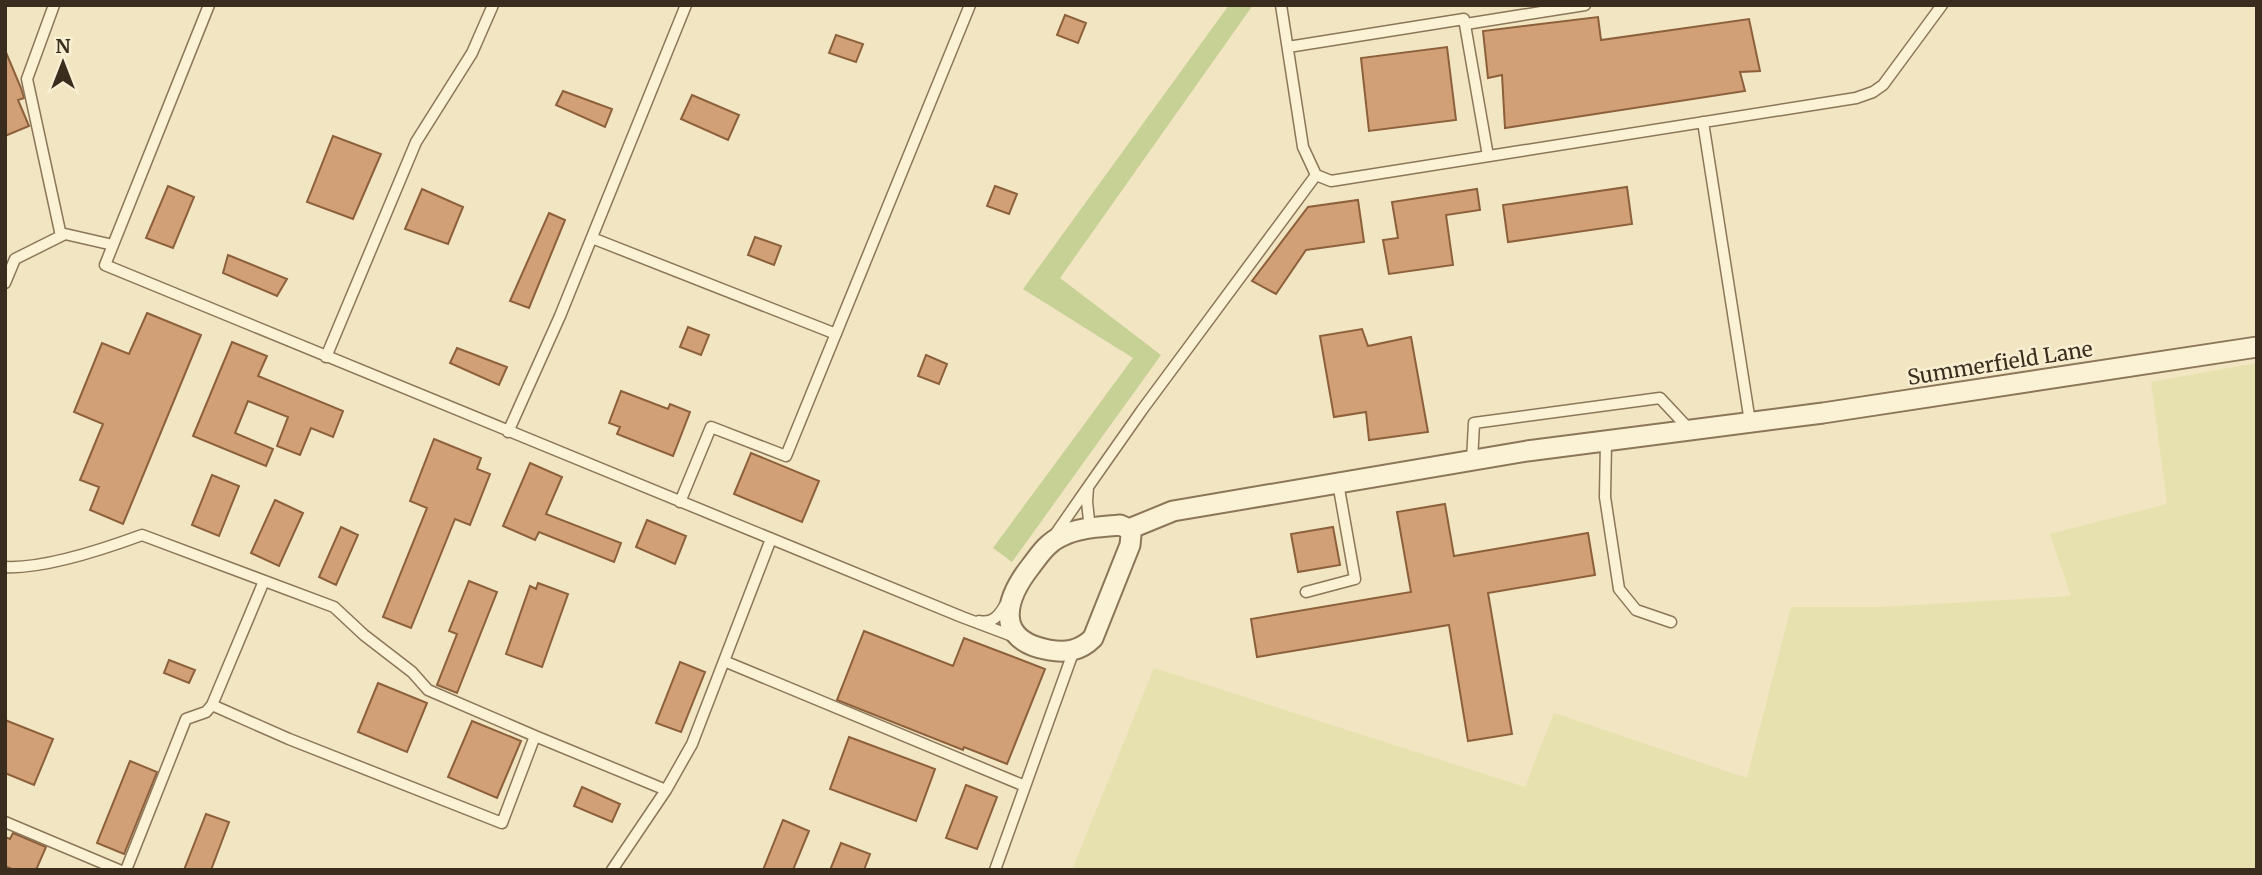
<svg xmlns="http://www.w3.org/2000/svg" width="2262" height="875" font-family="Merriweather,serif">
<rect width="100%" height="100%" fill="#f1e5c2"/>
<path fill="#e7e1af" d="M2257 363V870H1072L1154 668 1525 787 1554 713 1747 778 1791 607H1882L2071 596 2050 534 2167 504 2151 382Z"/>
<path fill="#c7d095" d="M1229 5H1253L1060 278 1161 355 1012 562 993 548 1133 358 1023 289Z"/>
<path fill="#d2a076" stroke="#8d603c" stroke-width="2" d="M1065 15 1086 23 1078 43 1057 35Z
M1598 17 1601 40 1749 19 1760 71 1740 72 1745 91 1505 128 1502 75 1488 78 1483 31Z
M836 35 863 44 856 62 829 53Z
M1447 47 1456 120 1369 131 1361 58Z
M5 50 21 88 24 98 18 100 29 126 5 136Z
M563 91 612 109 605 127 556 105Z
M692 95 739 115 728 140 681 119Z
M333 136 381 154 353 219 307 202Z
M168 186 194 197 173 248 146 238Z
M995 186 1017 194 1009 214 987 206Z
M1627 187 1632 224 1508 242 1503 205Z
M422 189 463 207 448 244 405 229Z
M1477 189 1480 210 1446 215 1453 265 1389 274 1383 240 1398 238 1392 202Z
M1358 200 1364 242 1306 250 1276 294 1252 281 1308 207Z
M549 213 565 220 529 308 510 301Z
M755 237 781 246 774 265 748 255Z
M228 255 287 279 277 296 223 273Z
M147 313 201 335 123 524 90 510 99 487 80 480 103 424 74 412 102 343 129 354Z
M688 327 709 335 701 355 680 347Z
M1362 329 1368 346 1411 337 1428 432 1369 440 1366 412 1334 417 1320 336Z
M232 342 267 356 258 376 343 411 333 437 311 428 300 455 277 446 288 417 248 401 235 433 273 449 266 466 193 436Z
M457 348 507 367 499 385 450 363Z
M926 355 947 364 939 384 918 376Z
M621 391 668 409 670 404 690 412 673 456 617 434 620 427 609 423Z
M434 439 481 458 477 469 490 474 470 525 455 519 411 628 383 617 427 508 410 501Z
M751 453 819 481 802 522 734 494Z
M530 463 562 477 546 514 621 543 614 562 539 532 535 540 503 526Z
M212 475 239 486 219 536 192 525Z
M275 500 303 513 279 566 251 553Z
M1445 504 1454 556 1588 533 1595 575 1488 593 1512 734 1468 741 1449 625 1257 657 1251 619 1411 592 1397 512Z
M647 520 686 536 675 564 636 547Z
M341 527 358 535 336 585 319 577Z
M1333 527 1340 565 1298 572 1291 534Z
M469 581 497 592 457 693 437 685 457 634 449 631Z
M538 583 568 594 542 667 506 654 530 586 536 589Z
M864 631 953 666 964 638 1045 669 1007 764 964 747 963 750 837 700Z
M169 660 195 670 189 683 164 673Z
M680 662 705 672 681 732 656 723Z
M378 683 427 703 407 752 358 732Z
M5 720 53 739 34 785 5 773Z
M472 721 521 741 497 798 448 777Z
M849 737 935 769 916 821 830 789Z
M130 761 157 772 124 854 97 843Z
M966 785 997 797 977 849 946 838Z
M582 787 620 804 612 822 574 806Z
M206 814 229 822 211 870H184Z
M783 820 809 831 793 870H763Z
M13 833 46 847 36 870H14L5 866V837L10 839Z
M841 843 870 854 864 870H830Z"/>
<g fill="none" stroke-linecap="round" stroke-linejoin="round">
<g stroke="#8c7658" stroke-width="13">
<path id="service" d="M54 5 27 79 61 236
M209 5 105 265 962 617 1015 637
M1281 5 1303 147 1316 175 1331 181 1856 98 1873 92 1883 85 1942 5
M1466 24 1585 5
M1288 47 1464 19 1488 156
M1703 122 1750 422
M592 238 836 334
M5 283 15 259 65 234 113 245
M326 357 416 142 472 53 493 5
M508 432 560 316 686 5
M1606 441 1605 497 1619 589 1636 610 1671 622
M1472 461 1474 423 1660 398 1690 430
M1088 487 1142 410 1316 175
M680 502 711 427 786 456 970 5
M1054 536 1088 487 1087 502 1090 529
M5 567C45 569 104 549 142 535L334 607 364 635 412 672 428 690 535 736
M1306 592 1355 579 1338 483
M979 621C992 624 999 616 1005 605
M724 661 1025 786
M212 705 264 581
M5 822 119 870
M126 870 186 719 206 712 212 705 289 739 502 823 535 736 666 790
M612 870 666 790 692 744 771 539
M995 870 1074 650"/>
</g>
<g stroke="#8c7658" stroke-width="23">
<path id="minor" d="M1120 525 1129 529 1131 535 1130 545 1093 638C1080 651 1066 653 1049 650 993 640 1005 599 1031 566 1040 554 1048 542 1062 536 1079 527 1102 527 1120 525Z
M1129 529 1173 511 1527 451 1823 413 2257 347"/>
</g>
<use href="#service" stroke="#fbf2d6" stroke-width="10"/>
<use href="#minor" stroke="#fbf2d6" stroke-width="19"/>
</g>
<g text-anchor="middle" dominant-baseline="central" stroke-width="5" stroke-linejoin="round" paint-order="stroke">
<g font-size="21" fill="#3b2d1d" stroke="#f8efd3">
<text transform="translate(2000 363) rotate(-9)">Summerfield Lane</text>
</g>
</g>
<rect width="2262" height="875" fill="none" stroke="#3b2d1d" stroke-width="14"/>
<g transform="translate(63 63)" stroke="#f8efd3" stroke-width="5" paint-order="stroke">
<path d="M0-5L12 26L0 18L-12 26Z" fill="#3b2d1d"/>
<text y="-10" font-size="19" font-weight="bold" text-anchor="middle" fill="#3b2d1d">N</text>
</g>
</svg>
